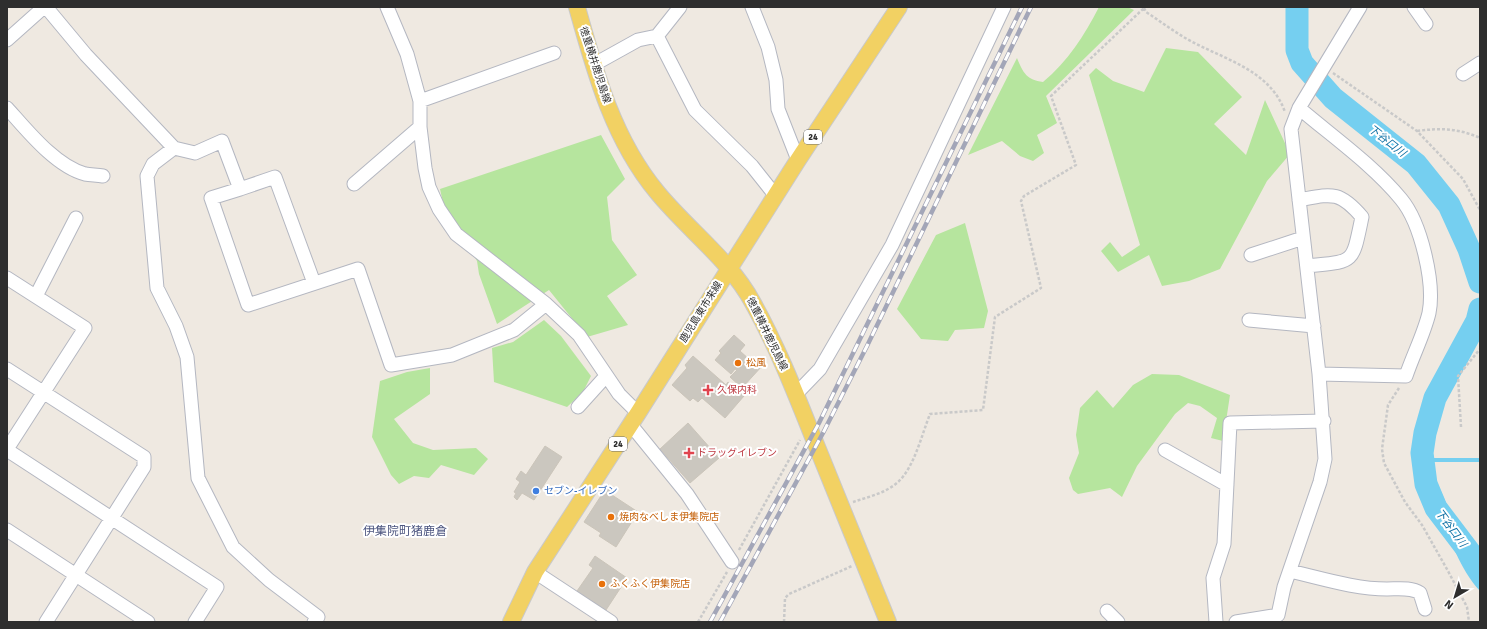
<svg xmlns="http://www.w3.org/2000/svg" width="1487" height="629" font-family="Signika,'Noto Sans JP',sans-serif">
<rect width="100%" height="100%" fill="#efe9e1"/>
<path fill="#b6e59e" d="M1099 7H1127L1134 10 1046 96 1057 123 1037 135 1044 153 1033 161 1020 156 1002 141 968 155 1017 58C1023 73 1027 80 1043 82 1068 61 1084 36 1099 7Z
M1166 48 1198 52 1242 97 1214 124 1246 155 1265 100 1290 154 1267 181 1220 269 1189 281 1162 286 1149 255 1118 272 1101 251 1110 242 1122 257 1140 245 1089 75 1096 68 1113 81 1144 92Z
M601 135 625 179 607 197 612 240 637 275 607 296 628 325 587 337 549 290 497 324 479 274 477 261 444 207 440 189Z
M965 223 988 311 984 328 955 330 948 341 921 339 897 309 936 235Z
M544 320 561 336 591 376 583 392 567 407 494 382 492 348 513 342Z
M430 368V394L394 419 413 443 433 450 476 448 488 459 474 475 441 465 429 478 414 476 399 484 391 475 372 437 380 381 407 372Z
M1152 374 1179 375 1230 395 1223 441 1211 438 1217 418 1200 406 1188 403 1175 414 1137 466 1122 497 1110 488 1078 494 1073 490 1069 478 1079 453 1076 435 1080 408 1097 390 1113 408 1133 385Z"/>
<path fill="#75cff0" d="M1430 467 1451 514 1480 552V591C1450 558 1442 510 1430 467Z"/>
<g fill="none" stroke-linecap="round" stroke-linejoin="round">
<path stroke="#75cff0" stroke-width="4" d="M1423 460H1480"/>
<path stroke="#75cff0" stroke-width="23" d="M1297 7V50L1302 63 1333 98 1416 164 1449 205 1469 249 1480 282
M1480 309 1477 321 1435 398 1425 433 1422 453 1426 484 1436 508 1480 566"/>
</g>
<path fill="#cbc7bf" stroke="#cbc5ba" d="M734 335 745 345 740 351 750 360 752 357 762 366 742 388 730 377 737 370 735 369 731 374 715 360 721 353 719 351Z
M693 356 726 385 728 382 744 396 725 418 702 398 698 402 693 398 690 401 672 385 687 368 685 365Z
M688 423 719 458 690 483 660 449Z
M545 446 562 457 534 500 522 493 517 500 514 497 516 493 514 492 520 482 516 479 521 471 526 475Z
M608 485 615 490 612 495 638 512 616 547 599 536 601 533 584 522Z
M595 556 627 578 606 610 577 591 593 568 589 565Z"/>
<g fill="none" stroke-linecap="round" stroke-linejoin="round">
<g stroke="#b4b7c1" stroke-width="15">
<path id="minor" d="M46 7 86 55 174 148 195 153 222 141 240 189 275 177 314 283
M387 7 407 54 420 101V127L425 168 429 187 439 209 456 234 546 304 579 335 619 394 638 413
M752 7 768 47 776 80 778 109 798 160
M1414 7 1426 24
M657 36 680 7
M7 40 44 7
M593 65 638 40 657 36 695 110 752 166 775 195
M1463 74 1480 63
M420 101 554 53
M7 108C26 129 55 166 85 174 91 175 97 175 103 176
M1299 108C1333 137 1373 165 1401 199 1421 223 1435 283 1429 313 1424 334 1413 355 1406 376L1319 374
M174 148 153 164 147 176 157 288 176 326 187 357 198 478 233 547 269 580 318 617 314 622
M354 184 420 127
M240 189 211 198 248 305 358 269 391 365 452 355 514 330 546 304
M1299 200C1331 194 1339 190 1362 217 1352 265 1355 261 1307 266
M1251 255 1303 238
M7 278 85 328 7 449
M36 296 76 218
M1249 320 1314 326
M7 369 144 457V467L46 622
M796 394 820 369 892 245 1004 7
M578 407 606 376
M631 425 687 494 732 562
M7 450 217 587 195 622
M1165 450 1227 485
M7 530 148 622
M1290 571C1321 578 1355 589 1387 589 1398 589 1411 587 1420 593L1425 609
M535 572 611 622
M1107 611 1118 622
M1278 615 1284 587 1320 482 1325 459 1319 374 1291 129 1299 108 1360 7
M1216 622 1213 578 1224 544 1230 423 1324 421
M1236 622 1278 615"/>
</g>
<g stroke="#c9c9c9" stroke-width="18">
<path id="major" d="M577 7C595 72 613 139 657 192 687 229 730 260 753 303 777 346 795 392 813 437 838 499 863 560 888 622
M511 622 535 572 638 413 798 160 899 7"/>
</g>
<path stroke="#c9c9c9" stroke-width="2.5" stroke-dasharray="3 2" stroke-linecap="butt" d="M1144 8 1146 12C1160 21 1173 31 1187 39 1222 59 1270 69 1285 112
M1333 73 1417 131 1463 179 1480 210
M1417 131C1440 128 1458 128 1480 138
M1399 388 1388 405 1382 449 1384 463 1405 502 1422 525 1448 571 1467 607 1469 622
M1461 427 1458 376 1480 349
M853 502C868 497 886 493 898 482 914 468 922 434 930 414L983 410 995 317 1041 288 1021 201 1024 196 1076 165 1051 96 1144 8
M739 550 800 440
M698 622 727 572
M784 622 785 598 789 594 852 566"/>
<use href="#minor" stroke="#fff" stroke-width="13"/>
<use href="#major" stroke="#f2d163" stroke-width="16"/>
<g stroke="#a3a6b8" stroke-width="4.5">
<path id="rail" d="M710 622 819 423 1022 7
M720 622 823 433 867 346 1031 7"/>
</g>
<use href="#rail" stroke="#fff" stroke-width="3" stroke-dasharray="9" stroke-linecap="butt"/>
</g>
<g fill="#e8710a" stroke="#fff" stroke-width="1.5">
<circle cx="738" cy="363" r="4"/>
<circle cx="611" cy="517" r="4"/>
<circle cx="602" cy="584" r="4"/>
</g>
<g fill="#e0444e" stroke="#fff" stroke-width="1.5">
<path d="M706 384h4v4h4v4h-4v4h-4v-4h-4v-4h4z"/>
<path d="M687 447h4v4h4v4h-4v4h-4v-4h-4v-4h4z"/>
</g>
<circle fill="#3f7fe0" stroke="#fff" stroke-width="1.5" cx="536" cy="491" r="4"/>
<g text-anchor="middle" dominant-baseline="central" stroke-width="4" stroke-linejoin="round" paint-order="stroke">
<g fill="#fff" stroke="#6d6d6d" stroke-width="1">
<rect x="804" y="130" width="18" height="14" rx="3"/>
<rect x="609" y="437" width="18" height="14" rx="3"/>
</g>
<g font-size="9" font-weight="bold" fill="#2e2e2e">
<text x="813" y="137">24</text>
<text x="618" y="444">24</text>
</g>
<g font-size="10" fill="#2e2e2e" stroke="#fff">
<text transform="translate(595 65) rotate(72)">徳重横井鹿児島線</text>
<text transform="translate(701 312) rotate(-58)">鹿児島東市来線</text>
<text transform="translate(767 334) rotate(64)">徳重横井鹿児島線</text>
</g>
<g font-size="10" fill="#c56008" stroke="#fff" text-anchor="start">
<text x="746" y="363">松風</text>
<text x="619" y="517">焼肉なべしま伊集院店</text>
<text x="610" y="584">ふくふく伊集院店</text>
</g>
<g font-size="10" fill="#be3a42" stroke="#fff" text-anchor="start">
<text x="717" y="390">久保内科</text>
<text x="697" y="453">ドラッグイレブン</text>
</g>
<g font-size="10" fill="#366cbe" stroke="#fff" text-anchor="start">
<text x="544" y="491">セブン-イレブン</text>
</g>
<g font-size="11" font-style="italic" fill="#0d6fa3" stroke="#fff">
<text transform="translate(1387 141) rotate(38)">下谷口川</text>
<text transform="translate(1451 528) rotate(53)">下谷口川</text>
</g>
<g font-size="12" fill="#4d5680" stroke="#fff">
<text x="405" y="531">伊集院町猪鹿倉</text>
</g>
</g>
<rect width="1487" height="629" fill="none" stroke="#2e2e2e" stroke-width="16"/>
<g transform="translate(1455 597) rotate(218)" stroke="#ffffff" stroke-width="3" paint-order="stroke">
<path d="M0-3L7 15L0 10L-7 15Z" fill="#2e2e2e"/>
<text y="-6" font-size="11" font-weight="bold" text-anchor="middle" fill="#2e2e2e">N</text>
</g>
</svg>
